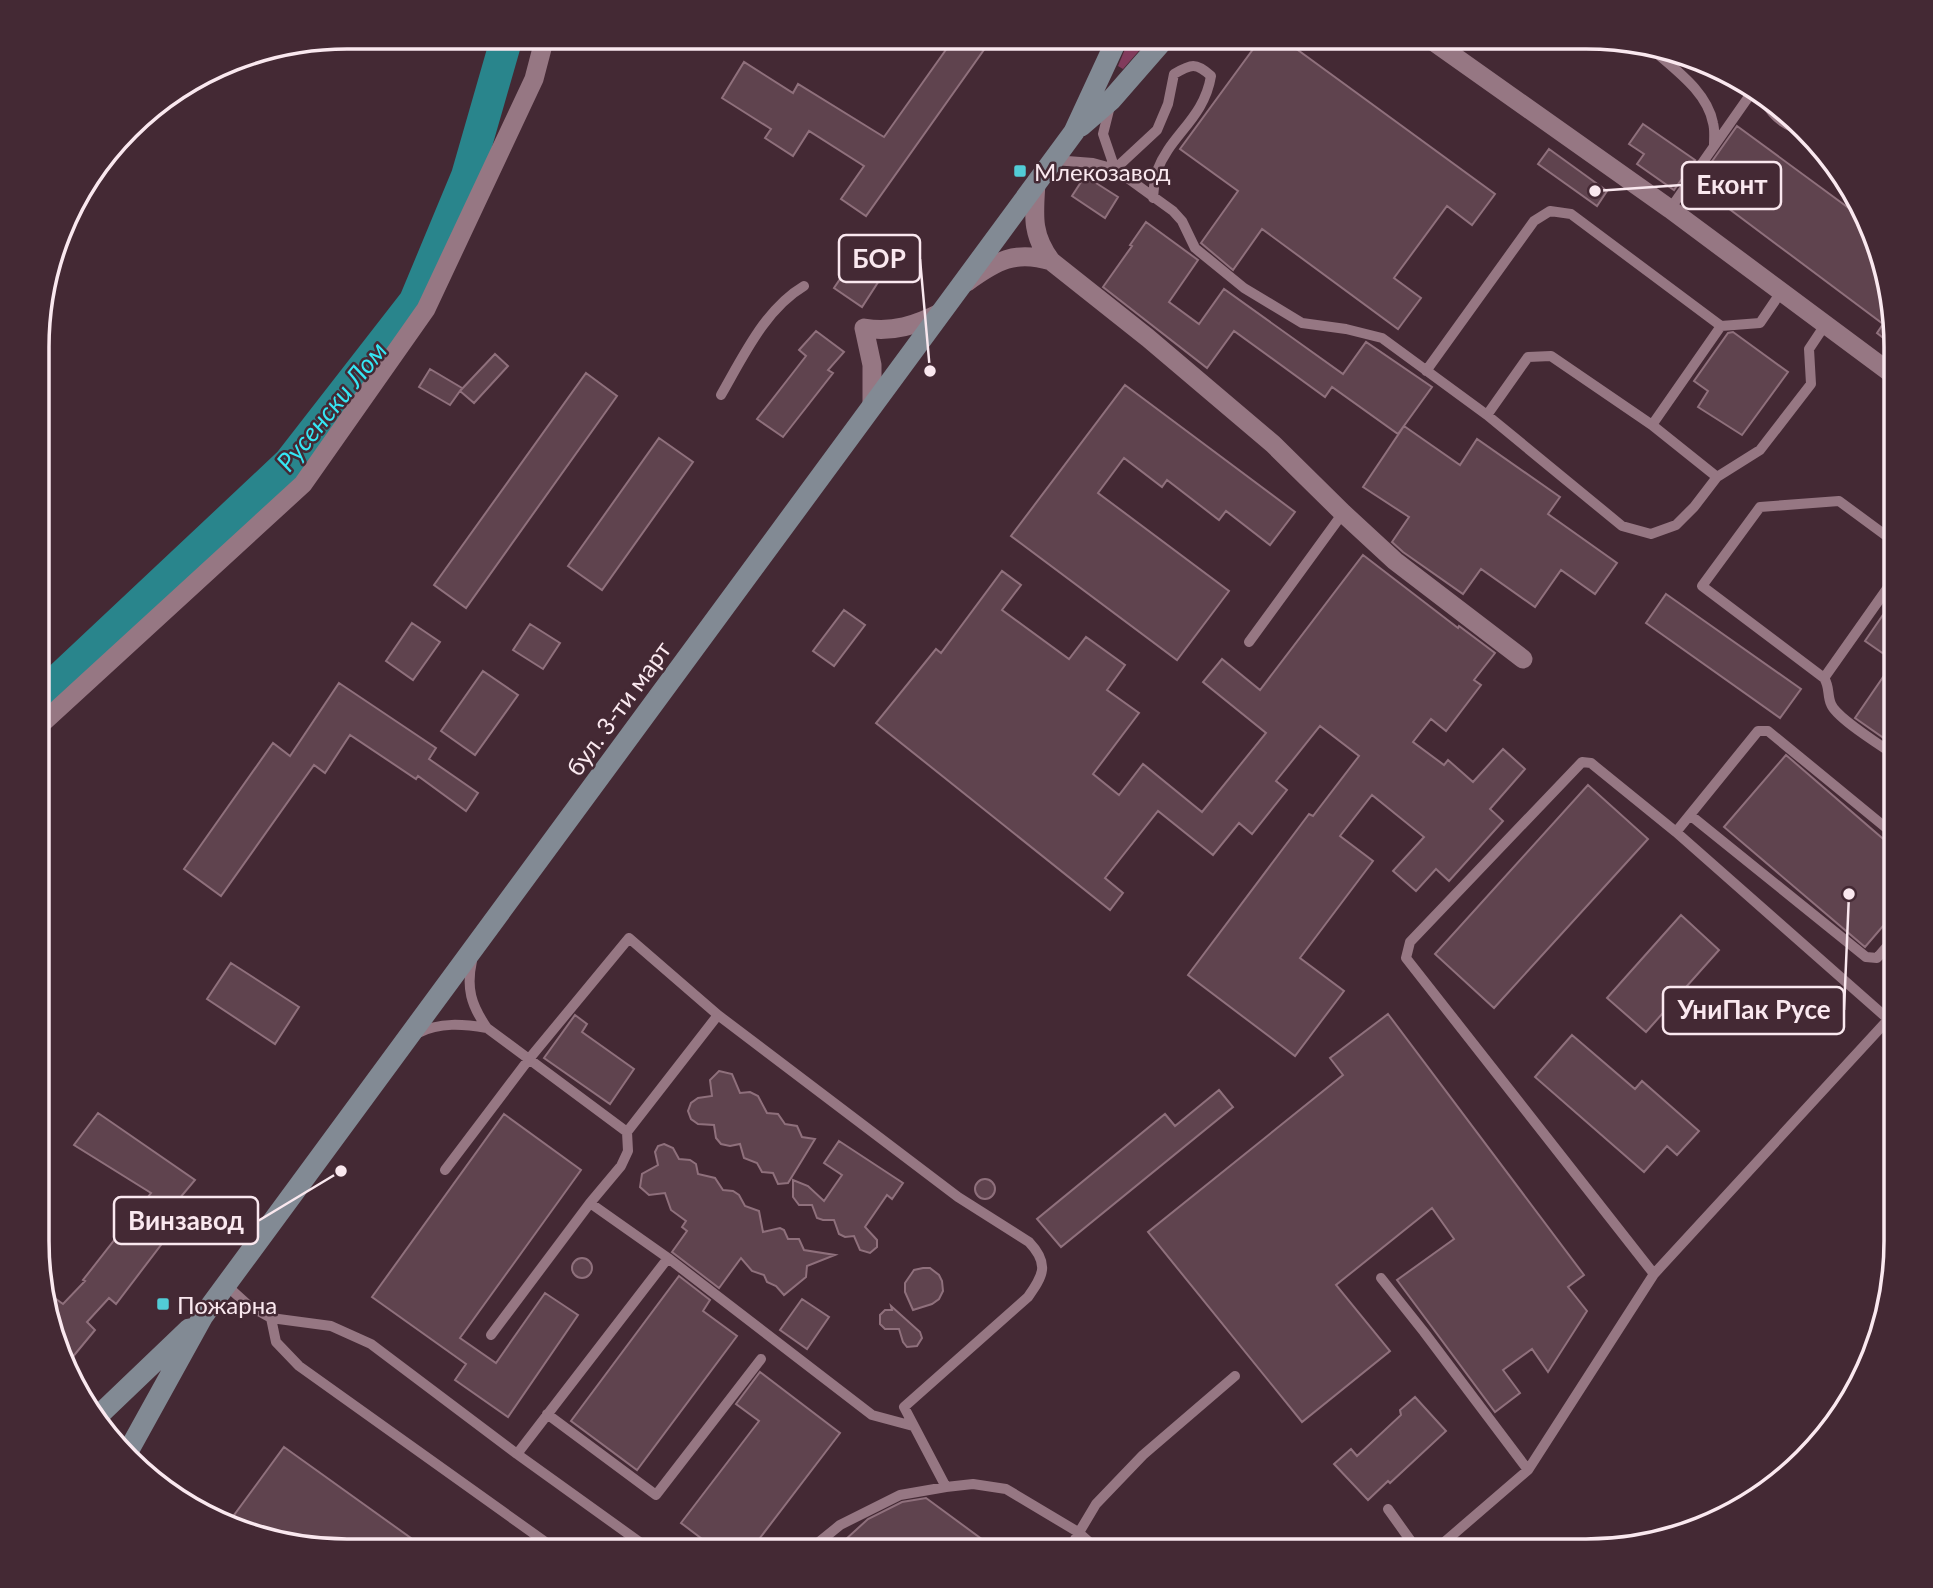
<svg xmlns="http://www.w3.org/2000/svg" width="1933" height="1588" font-family="Lato,sans-serif">
<rect width="100%" height="100%" fill="#442934"/>
<path fill="#813b5c" d="M1130 37H1151L1123 69 1118 66Z"/>
<g fill="none" stroke-linecap="round" stroke-linejoin="round">
<path stroke="#29858c" stroke-width="32" d="M39 698 289 463 415 301 467 176 507 37"/>
</g>
<path fill="#5f434e" stroke="#8f707c" stroke-width="2" d="M955 37H993L866 216 841 199 864 166 809 131 793 156 765 138 771 129 722 98 744 62 793 93 798 84 884 137Z
M1262 37H1280L1495 194 1472 225 1447 206 1394 278 1421 298 1398 329 1262 229 1233 270 1201 243 1238 191 1180 149Z
M1643 124 1695 160 1674 190 1637 164 1644 154 1629 144Z
M1737 126 1869 223 1872 228 1896 348 1877 333 1883 324 1696 184Z
M1549 149 1607 191 1597 206 1538 164Z
M1085 176 1118 197 1105 218 1072 196Z
M1146 222 1198 260 1169 302 1199 324 1224 289 1343 374 1366 342 1432 387 1398 434 1332 387 1325 397 1234 331 1207 368 1103 287 1132 246 1130 245Z
M856 255 884 273 862 307 834 288Z
M816 331 844 352 828 370 833 373 783 437 757 419 806 356 799 350Z
M1733 332 1788 372 1742 435 1698 407 1708 391 1694 381 1728 333Z
M495 354 508 366 474 403 460 391Z
M430 369 462 388 450 405 419 387Z
M586 373 617 396 466 608 434 585Z
M1125 385 1295 512 1270 545 1226 511 1219 520 1167 480 1162 487 1124 458 1098 493 1229 591 1177 660 1011 536Z
M1404 426 1460 465 1477 439 1560 497 1548 514 1617 563 1595 594 1561 570 1535 607 1481 569 1463 594 1403 552 1392 542 1409 517 1363 487Z
M659 438 693 462 602 590 568 566Z
M1363 555 1458 628 1459 626 1495 653 1474 680 1481 685 1446 731 1431 719 1413 742 1444 765 1448 760 1473 782 1503 749 1525 769 1490 809 1503 821 1449 881 1436 869 1416 891 1393 871 1424 837 1372 795 1340 836 1373 861 1300 958 1344 991 1295 1056 1188 975 1309 814 1313 816 1359 756 1320 726 1276 781 1287 790 1252 834 1239 823 1213 855 1158 811 1105 878 1123 893 1110 910 876 723 936 649 941 653 1002 571 1021 585 1002 610 1069 659 1086 637 1125 665 1107 690 1139 713 1093 774 1119 795 1143 764 1202 812 1266 733 1203 682 1222 659 1260 690Z
M1666 594 1801 689 1780 718 1646 623Z
M1896 596V730L1888 741 1855 718 1894 661 1865 641Z
M844 610 865 625 834 666 813 651Z
M412 623 440 642 413 680 386 661Z
M530 624 560 643 543 669 513 650Z
M483 671 518 695 475 755 441 731Z
M339 683 436 748 429 759 478 793 466 811 418 776 416 779 350 735 325 773 314 765 221 896 184 869 273 743 290 756Z
M1786 755 1896 850V911L1865 947 1724 827Z
M1588 785 1648 839 1494 1008 1435 954Z
M1681 915 1719 950 1646 1032 1607 998Z
M231 963 299 1007 275 1044 207 999Z
M1388 1014 1584 1275 1568 1287 1587 1311 1548 1372 1532 1349 1503 1370 1520 1393 1495 1412 1397 1280 1454 1239 1432 1208 1336 1285 1390 1351 1302 1422 1148 1232 1343 1075 1330 1058Z
M575 1015 587 1024 582 1032 634 1069 610 1104 544 1058Z
M1572 1035 1635 1089 1642 1081 1699 1131 1677 1155 1667 1146 1644 1172 1535 1077Z
M719 1071 732 1074 740 1093 750 1092 758 1096 767 1113 778 1114 785 1124 797 1126 802 1137 815 1139 788 1183 778 1184 773 1173 762 1172 757 1163 744 1158 740 1144 730 1146 721 1144 716 1138 714 1125 698 1124 691 1119 688 1111 691 1103 698 1098 712 1096 710 1080Z
M1219 1090 1233 1107 1061 1247 1037 1219 1165 1114 1175 1126Z
M98 1113 195 1180 168 1212 180 1220 116 1304 109 1298 87 1322 95 1330 71 1359 62 1352 46 1292 63 1304 85 1281 83 1280 151 1193 74 1145Z
M504 1114 581 1170 460 1338 496 1363 545 1293 578 1315 508 1417 455 1380 466 1364 372 1297Z
M839 1141 903 1183 892 1199 887 1195 865 1227 877 1240V1247L870 1253 860 1250 854 1236 845 1237 839 1234 834 1220H823L817 1218 812 1205H799L793 1197V1180L808 1186 824 1201 842 1175 824 1163Z
M664 1144 673 1148 679 1159 690 1160 696 1164 698 1174 715 1178 723 1190 733 1191 739 1195 745 1206 759 1211 763 1232 780 1228 784 1230 788 1239H799L804 1250 835 1255 807 1266 806 1277 784 1295 776 1286 767 1282 764 1275 752 1271 741 1258 719 1288 672 1252 687 1231 682 1227 686 1221 671 1210 665 1193 649 1195 640 1187 642 1174 658 1165 655 1152 658 1146Z
M975 1189a10 10 0 1 1 20 0a10 10 0 1 1-20 0Z
M572 1268a10 10 0 1 1 20 0a10 10 0 1 1-20 0Z
M923 1268H930L939 1275 942 1281 943 1291 939 1299 932 1304 913 1310 905 1292V1283L914 1270Z
M679 1276 710 1300 703 1311 737 1336 637 1470 571 1421Z
M802 1299 829 1317 807 1349 780 1330Z
M891 1306 920 1332 922 1338 917 1346 907 1347 903 1342 899 1329H885L880 1324V1315L885 1310H892Z
M760 1372 840 1433 750 1551H718L681 1523 759 1421 736 1404Z
M1415 1397 1446 1431 1390 1483 1388 1481 1368 1500 1334 1464 1351 1449 1357 1456 1401 1415 1400 1410Z
M284 1447 429 1551H327L226 1526Z
M926 1498 998 1551H833L868 1519 902 1502Z"/>
<g fill="none" stroke-linecap="round" stroke-linejoin="round">
<path stroke="#967783" stroke-width="10" d="M1651 48C1674 69 1707 91 1713 123 1715 130 1714 138 1714 145
M1452 55 1467 37
M1764 100C1775 120 1788 127 1810 134
M1110 106 1103 134 1115 169
M1054 160 1093 163 1115 169 1173 211 1182 221 1195 248 1244 288 1302 323 1346 329 1382 338 1487 415 1622 526 1651 534 1676 525 1694 507 1717 477 1760 450 1811 384 1809 349 1825 325
M1115 169 1157 130 1168 104 1174 74C1191 64 1196 62 1211 76 1204 119 1170 135 1157 171 1154 179 1154 189 1153 198
M1670 209 1752 92
M1426 371 1534 221 1550 211 1571 214 1721 326
M721 395C743 357 765 309 804 286
M1487 415 1528 357 1551 356 1652 425 1721 326 1760 323 1781 292
M1652 425 1717 477
M1249 642 1343 513
M1824 678 1896 576
M1896 756C1882 746 1836 718 1831 704 1827 695 1830 687 1824 678L1702 586 1760 507 1839 501 1896 543
M1690 815 1866 957 1877 958 1896 936
M1676 832 1758 731H1768L1896 836
M718 1015 958 1197 1029 1242C1050 1264 1043 1276 1028 1297L904 1407 946 1487
M487 1028 627 1132 628 1151 621 1166 590 1203 491 1335
M418 1033C440 1022 463 1024 487 1028 471 1005 466 988 472 961
M445 1170 529 1059 629 938 718 1015 627 1132
M590 1203 668 1258 872 1415 913 1426
M1654 1274 1406 958 1410 942 1582 762 1591 763 1676 832 1888 1019
M1381 1278 1424 1332 1528 1470
M226 1285 248 1305 271 1318 331 1326 371 1344 517 1454 652 1551
M271 1318 276 1342 299 1366 558 1551
M547 1414 656 1495 761 1359
M517 1454 668 1258
M1388 1509 1418 1551
M808 1551 840 1525 900 1495 946 1487 973 1484 1006 1489 1078 1532 1099 1551
M1068 1551 1096 1504 1143 1455 1235 1376
M1434 1551 1528 1470 1654 1274 1896 1011"/>
<path stroke="#967783" stroke-width="19" d="M1427 37 1670 209 1896 377
M1051 261 1148 338 1273 444 1343 513 1395 561 1523 659
M967 282C996 261 1015 250 1051 261 1031 234 1034 215 1036 183
M872 406V365L864 328C893 333 916 325 942 312
M39 726 303 484 426 309 534 79 545 37"/>
<path stroke="#828a94" stroke-width="21" d="M1081 126 1111 100 1166 37
M97 1417 189 1329
M125 1457 203 1316 1074 132 1118 37"/>
</g>
<g fill="#52ccd6" stroke="#442934" stroke-width="2.5">
<rect x="1013" y="164" width="14" height="14" rx="3.5"/>
<rect x="156" y="1297" width="14" height="14" rx="3.5"/>
</g>
<g text-anchor="middle" dominant-baseline="central" stroke-width="5" stroke-linejoin="round" paint-order="stroke">
<g font-size="24" fill="#fae8ef" stroke="#442934" text-anchor="start">
<text x="1034" y="171">Млекозавод</text>
<text x="177" y="1304">Пожарна</text>
</g>
<g font-size="24" fill="#fae8ef" stroke="#442934">
<text transform="translate(618 708) rotate(-54)">бул. 3-ти март</text>
</g>
<g font-size="26" font-style="italic" fill="#35e6f3" stroke="#442934">
<text transform="translate(331 406) rotate(-51)">Русенски Лом</text>
</g>
</g>
<path d="M0 0H1933V1588H0ZM347 49H1586A298 298 0 0 1 1884 347V1241A298 298 0 0 1 1586 1539H347A298 298 0 0 1 49 1241V347A298 298 0 0 1 347 49Z" fill="#442934" fill-rule="evenodd"/>
<path fill="none" stroke="#fae8ef" stroke-width="3.5" d="M347 49H1586A298 298 0 0 1 1884 347V1241A298 298 0 0 1 1586 1539H347A298 298 0 0 1 49 1241V347A298 298 0 0 1 347 49Z"/>
<path fill="none" stroke="#fae8ef" stroke-width="2.5" d="M1595 191L1682 185M930 371L920 259M1849 894L1844 1010M341 1171L258 1221"/>
<g fill="#fae8ef" stroke="#442934" stroke-width="2.5">
<circle cx="1595" cy="191" r="7"/>
<circle cx="930" cy="371" r="7"/>
<circle cx="1849" cy="894" r="7"/>
<circle cx="341" cy="1171" r="7"/>
</g>
<g fill="#442934" stroke="#fae8ef" stroke-width="2.5">
<rect x="1682" y="162" width="99" height="47" rx="7"/>
<rect x="839" y="235" width="81" height="47" rx="7"/>
<rect x="1663" y="987" width="181" height="47" rx="7"/>
<rect x="114" y="1197" width="144" height="47" rx="7"/>
</g>
<g font-size="26" text-anchor="middle" font-weight="bold" fill="#fae8ef">
<text x="1732" y="194">Еконт</text>
<text x="879" y="268">БОР</text>
<text x="1754" y="1019">УниПак Русе</text>
<text x="186" y="1230">Винзавод</text>
</g>
</svg>
